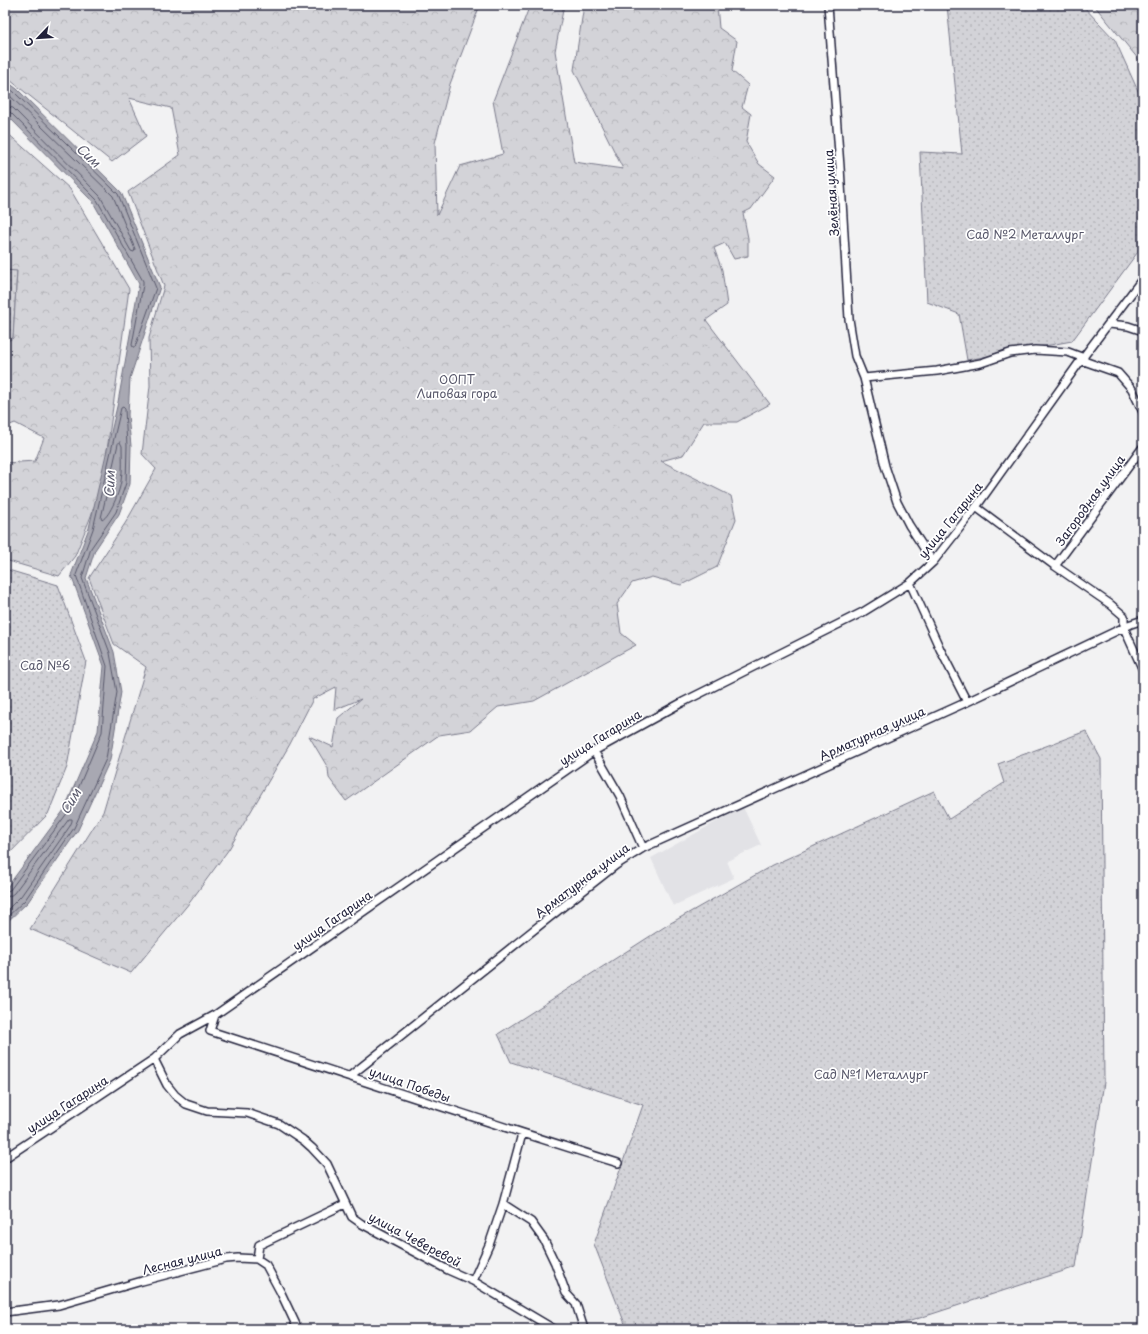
<svg xmlns="http://www.w3.org/2000/svg" width="1148" height="1334" font-family="'Playpen Sans',sans-serif">
<defs>
<pattern id="green-dots" width="8" height="8" patternUnits="userSpaceOnUse"><rect width="8" height="8" fill="#d3d3d8"/><path d="M2 2h.1M6 6h.1" fill="none" stroke="#b5b5ba" stroke-width="1.8" stroke-linecap="round"/></pattern>
<pattern id="forest-crowns" width="20" height="18" patternUnits="userSpaceOnUse"><rect width="20" height="18" fill="#d3d3d8"/><path d="M2 6a3 3 0 1 1 6 0M12 15a3 3 0 1 1 6 0" fill="none" stroke="#b5b5ba"/></pattern>
</defs>
<rect width="100%" height="100%" fill="#f2f2f3"/>
<filter id="ink" filterUnits="userSpaceOnUse"><feTurbulence type="fractalNoise" baseFrequency=".025" numOctaves="2"/><feDisplacementMap in="SourceGraphic" scale="8" xChannelSelector="R" yChannelSelector="G"/><feConvolveMatrix kernelMatrix="1 2 1 2 8 2 1 2 1" color-interpolation-filters="sRGB"/></filter>
<g filter="url(#ink)">
<path fill="#e2e2e6" d="M743 807 761 845 727 861 734 878 673 906 651 858Z"/>
<path fill="url(#green-dots)" stroke="#7a7a8a" d="M947 5H1082L1115 40 1143 102V245L1072 341 967 360 959 314 927 302 920 152 962 154Z
M5 270H17L13 339 5 342Z
M5 569 58 585 86 661 67 767 48 814 5 858Z
M1086 731 1101 759 1104 1082 1076 1267 886 1329H627L594 1244 643 1105 511 1062 498 1034 669 924 773 865 934 791 949 819 1004 783 998 764Z"/>
<path fill="url(#forest-crowns)" stroke="#7a7a8a" d="M5 5H480L450 84 435 143 437 215 460 166 503 154 493 101 530 5H564L555 51 574 162 623 169 574 70 584 5H717L719 28 737 41 732 71 748 85 742 107 751 114 746 142 759 164 775 176 751 209 743 213 748 238V256L734 259 725 243 714 248 722 270 727 305 706 320 770 404 737 422H704L683 455 661 461 731 496 736 519 717 567 681 585 652 577 632 583 617 604 621 633 636 645 534 701 498 707 471 730 439 735 346 801 329 778 328 768 309 736 333 747 338 718 361 699 334 710 336 687 313 699 290 744 229 849 190 902 131 973 30 929 103 812 146 667 114 644 89 578 126 522 156 469 142 454 150 386 149 338 164 286 128 192 180 155 171 108 129 98 146 136 112 162 5 76Z
M1094 5H1143V70L1139 60Z
M5 131 70 189 129 289 103 480 91 516 75 556 59 576 5 560V463L35 461 44 438 15 423 5 427V342L13 338 17 271 5 270Z"/>
<path fill="#a8a8b2" stroke="#727282" d="M5 80 17 89 121 192 160 287 130 378 128 415 131 446 130 484 119 514 95 550 86 578 114 652 121 692 110 760 78 830 28 902 5 924V890L64 810 98 731 104 666 71 575 89 528 118 402 139 284 93 202 5 113Z"/>
<g fill="none" stroke-linecap="round" stroke-linejoin="round">
<path stroke="#58586b" stroke-width="1" d="M5 85 14 92 118 194 156 288 135 347H133L132 345 143 285V281L97 200 10 112 5 111
M5 91 113 196 135 249 134 252 131 251 100 196 13 108 5 106
M120 442 122 446C122 458 123 470 121 481 120 491 110 516 102 520L101 518 118 444Z
M5 892 10 890 68 812 102 732 107 666 76 575 93 529 121 408 123 407 125 409 127 446 126 483 116 512 91 548 82 578 110 653 117 692 106 759 74 828 25 900 5 919
M5 897 10 896 14 893 69 819H72V821L70 826 21 896 5 912"/>
<g stroke="#22223b" stroke-width="10">
<path id="minor" d="M828 5 840 167 849 319 855 356 864 378 885 466 897 502 909 525 933 562
M1109 324 1128 326 1143 331
M1081 360 1118 373 1132 389 1143 412
M864 378 937 371 981 363 1010 353 1035 350 1068 352 1084 358
M976 507 1055 566 1110 604 1124 616V628L1143 670
M1055 566 1143 447
M910 583 940 649 967 702
M594 751 620 796 643 848
M215 1015 210 1031C346 1075 482 1121 618 1163
M154 1059 167 1085 175 1095 186 1104 207 1111 247 1113 279 1124 303 1140 312 1148 327 1164 352 1217 362 1224 448 1270 473 1281 554 1329
M350 1076 570 901 616 865 643 848 967 702 1131 624 1143 620
M5 1158 154 1059 180 1034 215 1015 594 751 683 702 863 612 910 583 933 562 976 507 1081 360 1143 278
M503 1204 531 1222 544 1240 555 1263 566 1293 576 1304 584 1329
M257 1259 266 1265 281 1293 298 1329
M473 1281 489 1245 503 1204 522 1134
M5 1312 59 1305 142 1281 226 1259 238 1258 257 1259 259 1245 345 1204"/>
</g>
<use href="#minor" stroke="#fff" stroke-width="7"/>
</g>
</g>
<g text-anchor="middle" dominant-baseline="central" stroke-width="3.5" stroke-linejoin="round" paint-order="stroke">
<g font-size="12" fill="#22223b" stroke="#fff">
<text transform="translate(831 193) rotate(-94)">Зелёная улица</text>
<text transform="translate(1090 500) rotate(-54)">Загородная улица</text>
<text transform="translate(950 520) rotate(-51)">улица Гагарина</text>
<text transform="translate(872 733) rotate(-24)">Арматурная улица</text>
<text transform="translate(600 737) rotate(-32)">улица Гагарина</text>
<text transform="translate(582 880) rotate(-37)">Арматурная улица</text>
<text transform="translate(332 920) rotate(-35)">улица Гагарина</text>
<text transform="translate(410 1084) rotate(19)">улица Победы</text>
<text transform="translate(67 1104) rotate(-33)">улица Гагарина</text>
<text transform="translate(415 1239) rotate(28)">улица Чеверевой</text>
<text transform="translate(182 1260) rotate(-14)">Лесная улица</text>
</g>
<g font-size="12" fill="#57576a" stroke="#fff">
<text x="1025" y="234">Сад №2 Металлург</text>
<text x="457" y="379">ООПТ<tspan x="457" dy="14">Липовая гора</tspan></text>
<text x="45" y="665">Сад №6</text>
<text x="871" y="1074">Сад №1 Металлург</text>
</g>
<g font-size="13" font-style="italic" fill="#58586b" stroke="#fff">
<text transform="translate(89 155) rotate(44)">Сим</text>
<text transform="translate(109 484) rotate(-88)">Сим</text>
<text transform="translate(70 801) rotate(-59)">Сим</text>
</g>
</g>
<rect width="1148" height="1334" fill="none" stroke="#fff" stroke-width="20"/>
<rect x="10" y="10" width="1128" height="1314" fill="none" stroke="#22223b" stroke-width="1.5" filter="url(#ink)"/>
<g transform="translate(38 38) rotate(245)" stroke="#ffffff" stroke-width="3" paint-order="stroke">
<path d="M0-3L7 15L0 10L-7 15Z" fill="#22223b"/>
<text y="-6" font-size="11" font-weight="bold" text-anchor="middle" fill="#22223b">С</text>
</g>
</svg>
